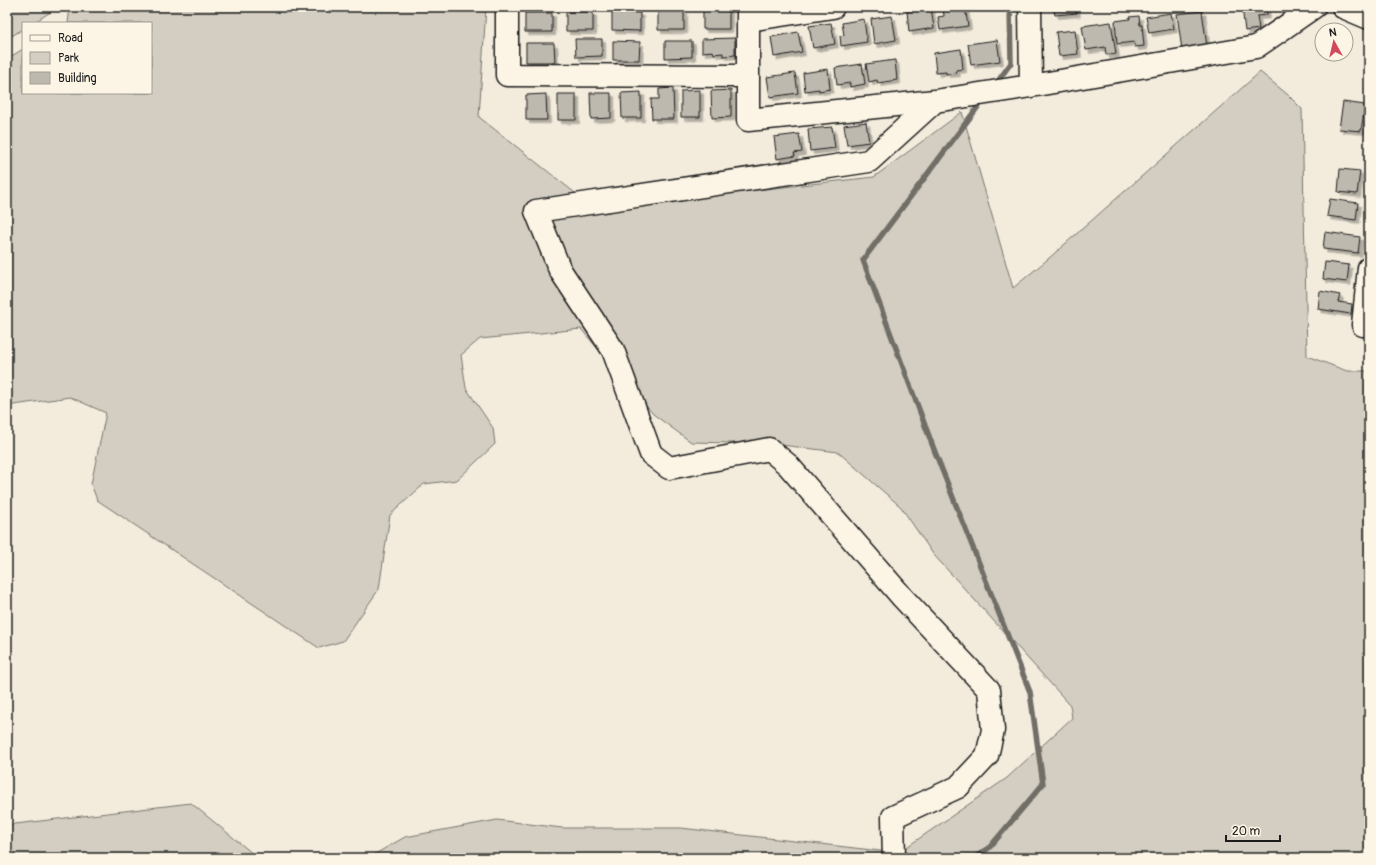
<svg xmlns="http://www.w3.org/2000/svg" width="1376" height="865" font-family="Pangolin,sans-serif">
<defs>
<filter id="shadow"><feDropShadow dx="3.5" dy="3.5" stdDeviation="0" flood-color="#0004"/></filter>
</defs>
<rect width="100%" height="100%" fill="#f3ecdd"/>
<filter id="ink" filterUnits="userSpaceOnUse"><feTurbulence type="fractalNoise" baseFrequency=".025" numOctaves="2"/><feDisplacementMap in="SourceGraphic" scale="8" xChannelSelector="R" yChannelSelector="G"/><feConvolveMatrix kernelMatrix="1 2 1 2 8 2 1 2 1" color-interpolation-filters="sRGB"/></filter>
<g filter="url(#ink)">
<path fill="#d3cec1" stroke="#78756e" d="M7 7H57V8L33 23H23V29L7 39Z
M70 7H486L479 117 594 208 874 177 962 112 1013 288 1048 259 1260 72 1287 94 1302 109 1307 356 1347 371H1369V858H368L405 837 497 820 562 828H681L898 853 1007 778 1072 718 1070 705 933 554 901 507 838 452 773 444 691 442 653 414 581 329 480 339 461 355 466 388 493 428 495 444 457 480 424 484 390 515 379 589 343 641 319 648 97 500 91 484 106 413 70 397 7 406V59L23 49V93H151V23H68Z
M191 803 258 858H7V825Z"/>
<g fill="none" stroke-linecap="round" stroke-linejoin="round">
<path stroke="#716e68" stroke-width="5.5" d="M995 85 1011 63 1010 7
M974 858 989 848 1043 784 1030 692 935 452 863 260 983 100"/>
</g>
<path fill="#beb9ae" stroke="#1c1c1c" filter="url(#shadow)" d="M943 7H965L968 26 940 30 938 17 944 16Z
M1053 7H1076L1077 13 1055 15Z
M1242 7H1266L1267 15 1257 16 1259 29 1245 31Z
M931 8 934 28 909 32 907 11Z
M684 10V30H658V11Z
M703 10H729V29H703Z
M1202 11 1207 47 1182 50 1177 14Z
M566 12H593V31H566Z
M612 12 640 13V31L612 30Z
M525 13H552V32H525Z
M1171 13 1174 29 1149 33 1146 17Z
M892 16 896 40 874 44 871 19Z
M1139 16 1140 25H1142L1144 46 1135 47 1134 42 1117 44 1115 21 1130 19 1129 17Z
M864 19 867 42 841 46 840 36 844 35 842 23Z
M1111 22 1116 54 1106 55 1105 47 1086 50 1082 26Z
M831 23 835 44 813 48 809 26Z
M1075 30 1078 54 1059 56 1056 32Z
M798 32 802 52 774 57 771 37Z
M735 38V55L723 56V53L714 54 713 51 702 52V39Z
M575 39H602V56L576 57Z
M997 40 1000 61 971 65 968 44Z
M613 41 640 42 639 60H613Z
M665 41H692V57L665 58Z
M526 43H554L555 62H526Z
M961 49 963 69 956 70 957 73 946 74V72L936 73 934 53Z
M895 60 897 80 878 83 877 80 869 82 866 64Z
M862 64 865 84 850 87V83L837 85 835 68Z
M828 69 830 89 819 91V89L805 91 803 73Z
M795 73 798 93 770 97 767 77Z
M673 88 674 119H652L651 99H659V89Z
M700 90V117H681V91Z
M731 90V117L712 118 711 91Z
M641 92V118H622L621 93Z
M590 93H611V118L591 119Z
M546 94 547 120H526V95Z
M558 94H576V120H558Z
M1343 102 1365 105 1361 131 1339 129Z
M866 122 869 142 847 145 844 125Z
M832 127 835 148 810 151 808 129Z
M799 134 802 152 794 153 795 156 777 159 774 137Z
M1340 169 1360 171 1357 194 1338 192Z
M1330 199 1358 203 1356 220 1327 216Z
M1325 232 1360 237 1358 253 1323 249Z
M1325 262 1349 265 1347 282 1323 279Z
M1320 291 1340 295 1338 302 1352 304 1351 314 1318 309Z"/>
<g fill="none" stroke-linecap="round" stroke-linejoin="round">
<g stroke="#1c1c1c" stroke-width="25">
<path id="minor" d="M507 7V75L748 76
M748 7V120L935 101 1031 86 1256 47 1314 7
M1030 7 1031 86
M1343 7 1369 18
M748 20 833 7
M1369 268 1363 325H1369
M894 858 893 817 958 787 987 756 993 730 989 690 903 598 788 465 769 449 669 468 651 454 613 350 560 270 536 211 869 161 935 101"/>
</g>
<use href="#minor" stroke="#fcf5e5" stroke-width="22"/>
</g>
</g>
<rect width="1376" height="865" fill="none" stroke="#fcf5e5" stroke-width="24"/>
<rect x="12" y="12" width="1352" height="841" fill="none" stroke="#1c1c1c" stroke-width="1.5" filter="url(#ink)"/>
<rect x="22" y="22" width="130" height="72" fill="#fcf5e5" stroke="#a29e95"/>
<rect x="30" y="35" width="20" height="6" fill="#fcf5e5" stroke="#a29e95"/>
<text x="58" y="42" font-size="12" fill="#1c1c1c">Road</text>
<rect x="30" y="52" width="20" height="12" fill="#d3cec1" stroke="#a29e95"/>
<text x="58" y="62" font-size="12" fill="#1c1c1c">Park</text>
<rect x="30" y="72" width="20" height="12" fill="#beb9ae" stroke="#a29e95"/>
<text x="58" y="82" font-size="12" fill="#1c1c1c">Building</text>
<g transform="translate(1334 42) rotate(352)"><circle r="19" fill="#fcf5e5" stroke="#a29e95"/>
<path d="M0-3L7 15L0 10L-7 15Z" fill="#d1495b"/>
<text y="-6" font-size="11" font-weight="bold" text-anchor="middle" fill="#1c1c1c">N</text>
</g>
<path d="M1226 835v6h54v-6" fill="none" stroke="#1c1c1c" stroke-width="2"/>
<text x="1232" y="835" font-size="12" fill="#1c1c1c" stroke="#fcf5e5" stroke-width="3" paint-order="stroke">20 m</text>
</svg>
